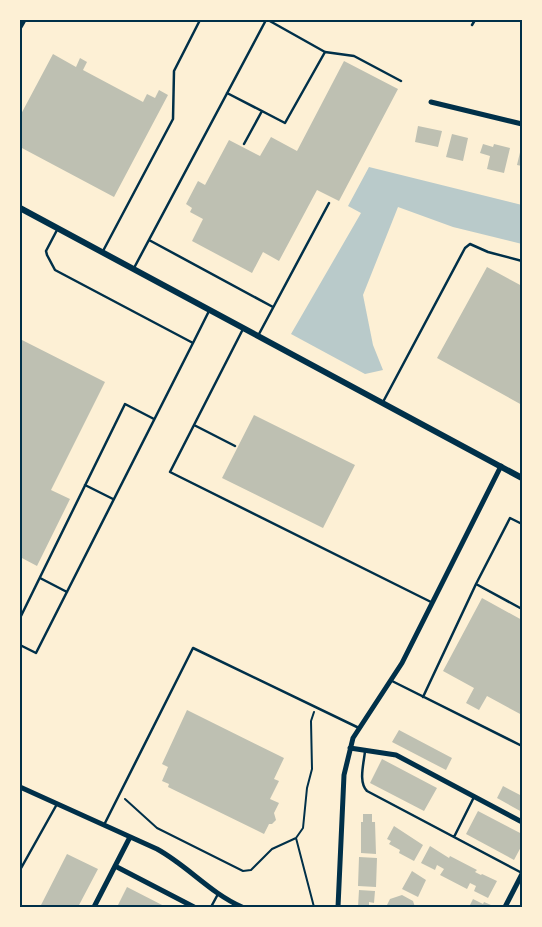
<svg xmlns="http://www.w3.org/2000/svg" width="542" height="927" font-family="Cabin,sans-serif">
<rect width="100%" height="100%" fill="#fdf0d5"/>
<path fill="#b9caca" d="M369 167 522 205V244L453 227 398 207 363 295 373 345 383 370 365 374 291 334 361 213 348 206Z"/>
<path fill="#bec0b2" d="M53 54 76 67 80 58 87 62 83 70 143 102 147 94 155 98 159 90 168 95 114 197 20 147V116Z
M344 61 398 89 339 201 317 190 279 261 263 252 252 273 192 241 203 219 190 212 192 208 186 204 198 181 205 185 229 140 260 156 271 137 297 151Z
M418 126 442 131 438 147 415 142Z
M452 134 468 138 463 161 446 157Z
M483 144 493 147 494 144 510 148 504 173 487 169 490 156 480 153Z
M521 148H522V166L517 165Z
M487 267 522 286V405L437 358Z
M20 339 105 382 51 490 70 499 37 566 20 557Z
M254 415 355 465 323 528 222 478Z
M482 598 522 620V715L487 696 479 710 466 703 474 688 443 671Z
M187 710 284 758 274 779 279 781 270 799 279 803 274 813 276 820 272 824H269L264 834 168 787 169 784 162 781 168 767 162 764Z
M399 730 452 758 446 770 392 742Z
M382 759 437 788 424 811 370 783Z
M503 786 522 796V812L497 798Z
M478 811 522 834V845L514 860 466 834Z
M363 814H372V822H375L376 854 361 853V822H363Z
M394 826 423 845 414 861 399 853 400 850 389 844 391 841 387 839Z
M430 846 449 858 450 856 477 870 475 872 481 875 482 874 497 881 488 898 474 891 476 886 470 883 467 889 440 875 444 869 437 865 435 870 421 863Z
M67 854 98 869 78 907H40Z
M359 857 377 858 376 887 358 886Z
M412 871 426 880 418 897 402 889Z
M127 887 166 907H117Z
M359 890 375 891 374 903 369 902V907H358Z
M402 895 413 901 415 907H386L390 899Z
M473 899 483 904 484 902 491 905 489 907H469Z"/>
<g fill="none" stroke-linecap="round" stroke-linejoin="round">
<path stroke="#003049" stroke-width="2" d="M314 712 311 721 312 769 307 788 303 828 296 838 314 907
M125 799 157 828 243 871 251 870 272 849 296 838"/>
<path stroke="#003049" stroke-width="2.5" d="M268 20 325 52 354 56 401 81
M472 25 475 20
M227 93 285 123 325 52
M244 144 262 111
M57 230 46 251 47 255 55 270 193 343 209 311
M149 240 273 307
M103 251 173 119 174 71 200 20
M134 268 266 20
M243 329 170 472 431 602
M259 334 329 203
M383 402 465 248 470 244 488 252 522 261
M194 425 235 446
M85 485 113 499
M40 578 67 592
M476 584 522 609
M20 618 125 404 154 419
M20 645 36 653 193 343
M392 681 522 746
M423 697 476 584 510 518 522 524
M365 751C364 763 358 782 367 791L522 873
M104 825 193 648 359 728
M454 837 474 797
M20 870 57 804
M211 907 218 894"/>
<path stroke="#003049" stroke-width="5" d="M20 27 24 20
M431 102 522 124
M350 748 396 755 522 822
M20 787 157 849C188 866 210 893 242 907
M115 866 194 907
M94 907 130 837
M338 907 344 775 353 738 402 663 501 466
M505 907 522 874"/>
<path stroke="#003049" stroke-width="6" d="M20 208 522 478"/>
</g>
<rect width="542" height="927" fill="none" stroke="#fdf0d5" stroke-width="42"/>
<rect x="21" y="21" width="500" height="885" fill="none" stroke="#003049" stroke-width="2"/>
</svg>
